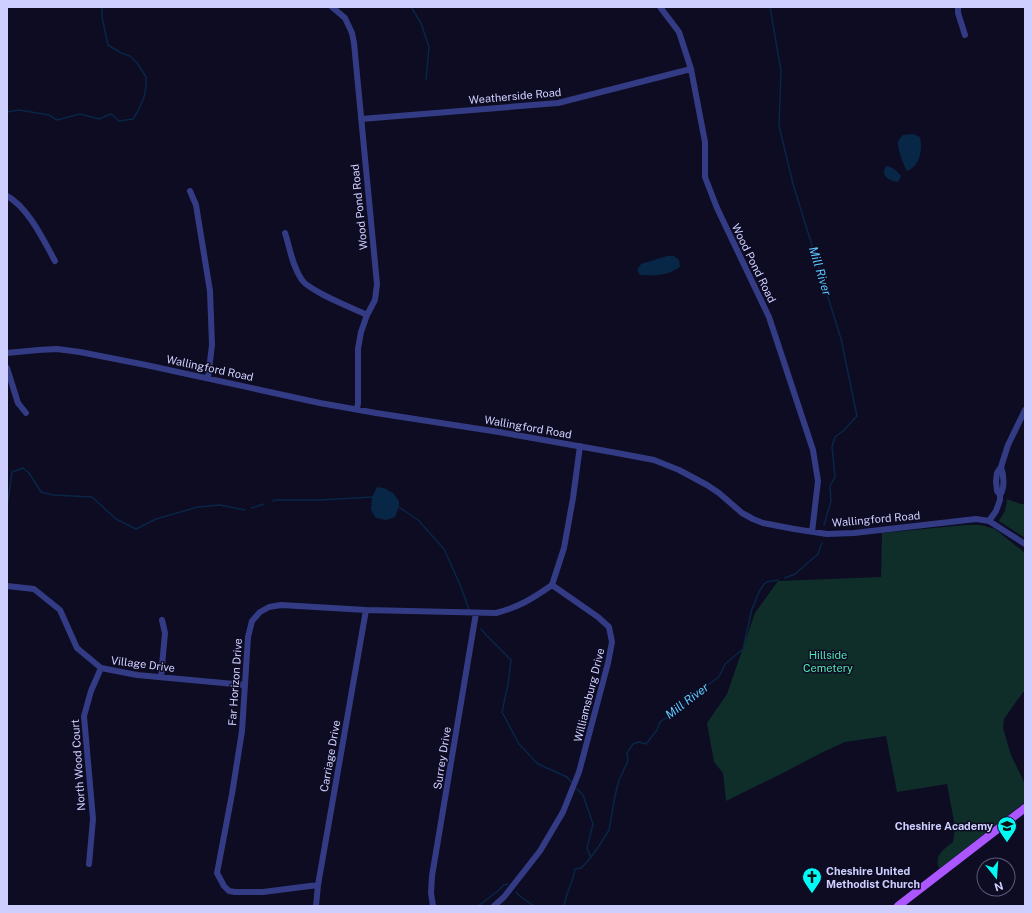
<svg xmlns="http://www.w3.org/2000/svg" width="1032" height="913" font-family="'Public Sans',sans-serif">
<rect width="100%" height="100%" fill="#0d0c23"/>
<path fill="#0f2e29" d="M1007 499 1021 504H1025V538L999 521 1005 511Z
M965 525H981L995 529 1025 553V692H1023L1004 719 1003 728 1011 755 1025 784V802L939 869C934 855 943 850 953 842L955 827 947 784 897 792 886 736 845 742 823 752 779 775 726 801 723 773 714 762 707 723 727 694 755 613 778 581 881 577 882 533Z"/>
<path fill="#082646" d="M913 134 920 137C923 149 920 166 907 171 904 166 897 148 898 143 898 140 901 137 903 135Z
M886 166C891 166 899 172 901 176L898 182C889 181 880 176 886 166Z
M667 256H674L679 260 680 267C666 276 656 276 640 275L637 270 641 264Z
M377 487 384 488 393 493 399 501V507L395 517 386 520 376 518 371 510 372 497Z"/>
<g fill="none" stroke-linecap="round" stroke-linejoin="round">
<path stroke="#082646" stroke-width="1.5" d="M411 7 421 23 429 47 426 80
M770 7 781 71 779 126 793 184 841 339 857 416 843 431 835 437 832 447 835 477 830 486 831 501 824 525
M7 112 19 110 49 115 57 120 80 114 99 119 111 114 119 121 133 119 138 111 144 97 146 87V77L137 63 130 56 121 53 108 45 102 17V7
M273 501 275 500H320L372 497
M7 502 8 501 12 472 23 468 29 473 41 492 53 495 92 497 116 519 136 529 156 519 198 507 220 505 245 510
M399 507 418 520 444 549 461 587 469 610
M252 508 264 504
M785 578 795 574 818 554 822 543
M481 629 487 636 511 660 508 684 502 712 519 744 538 764 567 777 571 782
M577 789 583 795 593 824 587 848 591 858
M516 892 521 897 534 906
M478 906 498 891 504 885 508 884
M564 906C566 893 573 882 575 869L581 868 587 862 599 846 609 830 615 796 619 780 628 761 627 753 633 744 639 742 646 744 657 730 660 722 681 708 699 691 719 677 725 664 743 649 752 609 759 592 764 584 767 582 778 580"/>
<path stroke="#343b85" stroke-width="6" d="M332 7 345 18 352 33 354 43 377 284 375 300 367 315 361 332 358 349V403L357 409
M660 7 679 32 691 69 705 142V177L717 208 769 317 813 450 818 481 812 532
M958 7V13L965 35
M361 119 558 103 691 69
M190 191 196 205 210 291 212 345 208 378
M7 196C28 207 44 241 55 261
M285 233C290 248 292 266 302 280 309 291 353 308 367 315
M7 353 38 350 57 349 80 352 146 365 320 403 376 413 499 432 617 453 654 460 679 470 707 485 719 493 742 513 753 519 763 523 794 529 827 534 854 533 976 519 989 521 1025 544
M7 368 18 403 26 413
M1001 467 1008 445 1025 410
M989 521 996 511 1000 500V495L997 491 996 481 997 473 1001 467C1004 475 1005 488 1000 495
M552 585 564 548 573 498 580 446
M7 586 34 589 60 610 77 648 101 668 137 675 245 685
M161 677 165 633 162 620
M89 864 93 819 84 716 91 691 101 668
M318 885 263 892H235L229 891 224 886 217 873 232 794 242 731 248 637 252 621 260 612 269 607 281 605 366 610 496 613C519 607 532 599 552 585
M316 906 318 885 366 610
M433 906 431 893 432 876 476 613
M494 906 504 897 540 851 563 812 579 772 608 663 612 642 609 627 598 617 552 585"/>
<path stroke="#ab56ff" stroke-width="8" d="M898 906 1025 808"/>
</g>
<defs>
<g id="school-pin" transform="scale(1)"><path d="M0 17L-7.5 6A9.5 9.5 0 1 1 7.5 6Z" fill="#00faf4" stroke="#0d0c23"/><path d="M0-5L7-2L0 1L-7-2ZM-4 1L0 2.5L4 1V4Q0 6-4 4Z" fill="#111"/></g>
<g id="church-pin" transform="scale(1)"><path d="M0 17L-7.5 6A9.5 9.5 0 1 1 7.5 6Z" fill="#00faf4" stroke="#0d0c23"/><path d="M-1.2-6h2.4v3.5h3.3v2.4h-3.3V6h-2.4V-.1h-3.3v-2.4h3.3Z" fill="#111"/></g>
</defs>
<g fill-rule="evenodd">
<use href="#school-pin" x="1007" y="826"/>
<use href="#church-pin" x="812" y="877"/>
</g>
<g text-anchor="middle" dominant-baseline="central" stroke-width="3" stroke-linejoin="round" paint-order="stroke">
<g font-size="11" fill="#cfcfff" stroke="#0d0c23">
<text transform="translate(515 96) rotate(-5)">Weatherside Road</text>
<text transform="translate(359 207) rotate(-96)">Wood Pond Road</text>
<text transform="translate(754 263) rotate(64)">Wood Pond Road</text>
<text transform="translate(210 368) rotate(12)">Wallingford Road</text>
<text transform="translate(528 427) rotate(10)">Wallingford Road</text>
<text transform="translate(876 519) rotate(-5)">Wallingford Road</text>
<text transform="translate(143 664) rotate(7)">Village Drive</text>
<text transform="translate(235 682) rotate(-86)">Far Horizon Drive</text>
<text transform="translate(589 695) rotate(-76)">Williamsburg Drive</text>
<text transform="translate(330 756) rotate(-80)">Carriage Drive</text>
<text transform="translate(442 758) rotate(-81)">Surrey Drive</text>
<text transform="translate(78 765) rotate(-94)">North Wood Court</text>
</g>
<g font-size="11" fill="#53e7b0" stroke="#0d0c23">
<text x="828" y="655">Hillside<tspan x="828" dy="13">Cemetery</tspan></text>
</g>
<g font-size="11" font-weight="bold" fill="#cfcfff" stroke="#0d0c23" text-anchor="end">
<text x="993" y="826">Cheshire Academy</text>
<text x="826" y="871" text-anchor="start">Cheshire United<tspan x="826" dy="13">Methodist Church</tspan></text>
</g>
<g font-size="12" font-style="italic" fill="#5dc8ff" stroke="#0d0c23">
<text transform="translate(820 271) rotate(73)">Mill River</text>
<text transform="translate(687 701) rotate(-37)">Mill River</text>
</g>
</g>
<rect width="1032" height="913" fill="none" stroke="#cfcfff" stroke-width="16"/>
<g transform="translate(996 877) rotate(163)"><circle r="19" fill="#0d0c23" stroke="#5b5a7b"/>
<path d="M0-3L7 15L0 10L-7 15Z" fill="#00faf4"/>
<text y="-6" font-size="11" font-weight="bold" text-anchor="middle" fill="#cfcfff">N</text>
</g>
</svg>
